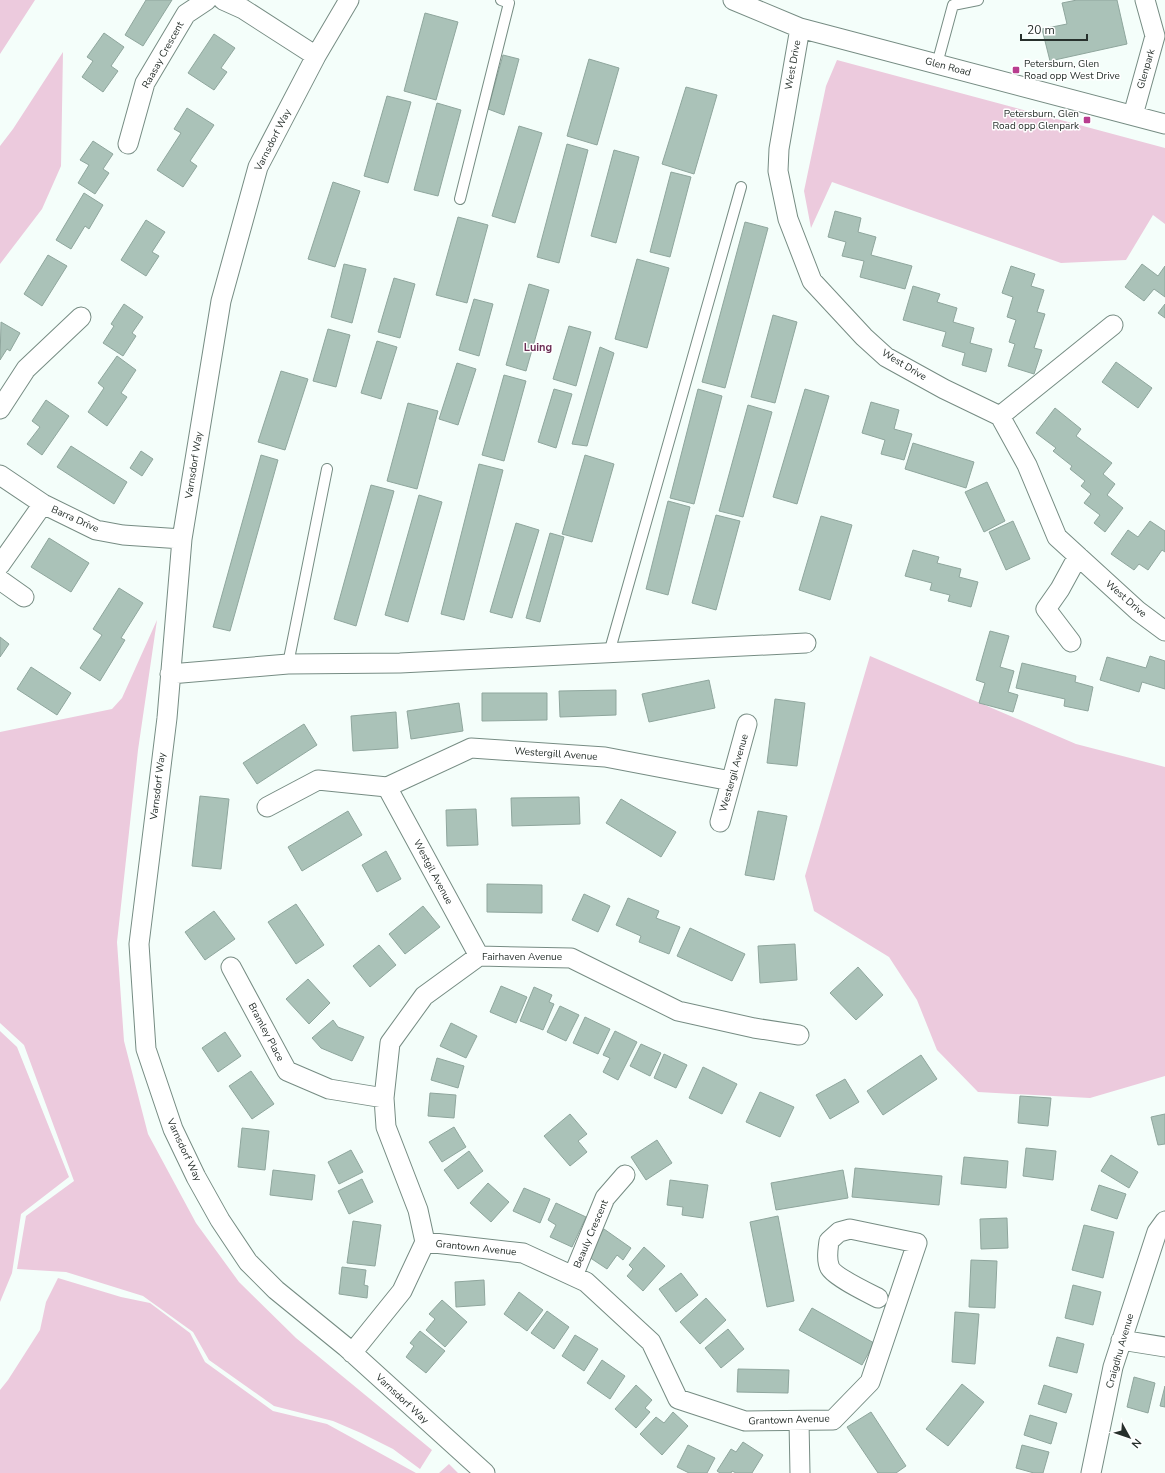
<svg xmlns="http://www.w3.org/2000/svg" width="1165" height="1473" font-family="'Nunito Sans',sans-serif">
<rect width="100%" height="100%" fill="#f4fefa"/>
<path fill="#eccadd" d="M0 0H35L0 54Z
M63 52 61 166 42 209 0 264V146L13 129Z
M837 60 1165 148V224L1153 215 1126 260 1061 263 832 182 811 228 804 191 826 86Z
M157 620 138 750 117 942 124 1041 148 1134 196 1223 239 1282 296 1338 432 1450 420 1469 393 1449 361 1433 333 1421 274 1406 209 1360 193 1332 143 1296 66 1272 17 1269 26 1216 74 1181 24 1045 0 1023V732L112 709 122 698Z
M870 656 1076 744 1165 767V1076L1090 1098 978 1092 937 1050 917 1000 889 957 814 911 805 876Z
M0 1031 17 1047 69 1177 21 1214 12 1273 0 1302Z
M58 1278 121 1297 150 1303 190 1333 205 1362 273 1411 327 1424 416 1473H0V1390L8 1380 40 1330 46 1302Z
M449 1464 458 1473H439Z"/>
<path fill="#aac2b8" stroke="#8fa69d" d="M146 0H172L143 46 125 35Z
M1077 0H1117L1127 44 1050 61 1042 29 1067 24 1062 3Z
M425 13 458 22 436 100 404 91Z
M104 33 124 47 111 66 118 71 103 92 82 77 93 61 87 57Z
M214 34 235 48 221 68 227 72 214 90 188 73Z
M503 55 519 59 504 115 488 109Z
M589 59 619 68 597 145 567 136Z
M686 87 717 95 694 174 662 164Z
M387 96 411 102 388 183 364 176Z
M437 103 461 110 438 196 414 190Z
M187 108 214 125 190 161 197 166 183 187 157 170 181 133 174 129Z
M519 126 542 133 515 223 492 216Z
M93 141 113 154 103 169 109 173 95 194 78 183 89 165 80 160Z
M567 144 588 150 559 263 537 257Z
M614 150 639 157 616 243 591 236Z
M671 172 691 177 670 257 650 252Z
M333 182 360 191 335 267 308 259Z
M84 193 103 205 89 229 85 226 71 249 56 240Z
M835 211 861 218 858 232 876 237 871 255 912 266 905 289 860 277 864 261 842 256 846 242 828 237Z
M458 217 488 225 467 303 436 295Z
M146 220 165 232 152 252 159 256 146 276 121 260Z
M745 222 768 228 725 388 702 382Z
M48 255 67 266 42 306 24 294Z
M637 259 669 268 647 348 615 339Z
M344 264 366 269 352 323 331 317Z
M1142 264 1158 276 1165 266V297L1154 289 1144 301 1125 287Z
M1011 266 1035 274 1031 286 1044 290 1037 312 1045 314 1034 348 1042 350 1034 374 1008 366 1015 344 1009 342 1016 320 1007 317 1013 297 1002 293Z
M394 278 415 284 400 338 378 332Z
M529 284 549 290 526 371 506 365Z
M913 286 940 294 937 302 957 308 953 322 974 328 970 343 992 349 986 372 962 365 965 353 942 346 946 332 903 320Z
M474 299 493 304 479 356 459 350Z
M124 304 143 317 132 333 136 336 123 356 103 343 114 326 111 324Z
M1165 304V318L1158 313Z
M773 315 797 322 775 403 751 397Z
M1 322 20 333 10 351 7 349 0 360Z
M569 326 591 332 576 386 553 379Z
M328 329 350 335 336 387 313 381Z
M377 341 397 347 381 399 361 393Z
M600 347 614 353 587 446 572 444Z
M117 356 136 370 121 393 127 397 107 426 88 412 104 388 98 383Z
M1116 362 1152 388 1138 408 1102 382Z
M457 363 476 369 458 425 439 419Z
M281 371 308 379 285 450 258 442Z
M504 375 526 381 504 461 482 455Z
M554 389 572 394 556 448 538 442Z
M698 389 722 396 694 504 670 498Z
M805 389 829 396 797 504 773 497Z
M46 400 69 416 42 455 27 444 40 427 32 421Z
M871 402 899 410 894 429 912 434 904 460 881 454 885 440 862 433Z
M408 403 438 411 417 489 387 481Z
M748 405 772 412 743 517 719 511Z
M1055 408 1081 429 1076 436 1112 463 1103 474 1115 484 1107 495 1123 508 1105 532 1094 523 1100 515 1084 503 1091 494 1081 486 1085 481 1070 469 1072 466 1053 451 1056 448 1036 433Z
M913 443 974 462 966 488 905 469Z
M71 446 127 482 114 504 57 467Z
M141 451 153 459 142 476 130 468Z
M261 455 278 460 230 631 213 627Z
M585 455 614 464 592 542 562 534Z
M479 464 503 470 464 620 441 614Z
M987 482 1005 521 984 532 965 492Z
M371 485 394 491 356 626 334 619Z
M419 495 442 502 408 622 385 615Z
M668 501 690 507 668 595 646 589Z
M716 515 740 521 716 610 692 603Z
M821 516 852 525 830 600 799 590Z
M1013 521 1030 559 1006 570 989 532Z
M1150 521 1165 531V552L1162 550 1148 570 1139 564 1134 570 1111 554 1128 530 1138 537Z
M516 523 539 530 512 618 490 612Z
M550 533 564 537 540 622 526 618Z
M49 538 89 563 71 592 31 567Z
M913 550 939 557 937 563 961 569 959 577 978 582 971 607 948 601 950 595 930 590 932 583 905 576Z
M119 588 143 603 121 638 125 640 100 681 80 668 102 635 93 629Z
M990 631 1009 636 1000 667 1014 671 1008 692 1018 695 1013 712 979 703 985 683 976 680Z
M0 637 9 644 0 657Z
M1150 656 1165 661V689L1142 682 1139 692 1100 680 1107 657 1146 668Z
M1022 663 1076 676 1075 682 1093 687 1088 711 1064 706 1065 699 1016 688Z
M31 667 71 693 57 715 17 689Z
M709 680 715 708 649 722 642 694Z
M616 690V715L560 717 559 691Z
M482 693H547V720L482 721Z
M775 699 805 703 797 766 767 763Z
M459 703 463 731 411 739 407 711Z
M396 712 398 748 353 751 351 716Z
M304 724 317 745 257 784 243 763Z
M200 796 229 799 221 869 192 866Z
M579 797 580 824 512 826 511 798Z
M621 799 676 832 661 857 606 823Z
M476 809 478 845 447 846 446 810Z
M348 811 362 835 302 871 288 847Z
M758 811 787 816 774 880 745 875Z
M386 851 401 879 377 892 362 865Z
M487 884 542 885V913L487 912Z
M584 894 610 906 598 932 572 920Z
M628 898 659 911 656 918 680 927 669 954 639 942 641 936 616 925Z
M296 904 324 945 296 964 268 922Z
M423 906 440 927 405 954 389 934Z
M214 911 235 939 205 960 185 932Z
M690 928 745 954 732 981 677 956Z
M795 944 797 980 760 983 758 946Z
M379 945 396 965 370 987 353 966Z
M858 967 883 995 856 1020 830 993Z
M308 979 330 1003 309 1024 286 999Z
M501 986 527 997 516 1023 490 1012Z
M534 987 552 995 549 1002 554 1004 543 1030 520 1021Z
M560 1006 579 1015 566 1041 547 1032Z
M585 1017 610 1029 598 1054 573 1043Z
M333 1020 338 1027 364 1037 352 1061 321 1048 312 1038Z
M451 1023 477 1036 466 1058 440 1046Z
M615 1031 637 1042 618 1080 603 1072 610 1058 603 1055Z
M225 1032 241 1056 218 1072 202 1048Z
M641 1044 661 1053 650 1076 630 1066Z
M664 1054 687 1065 676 1088 654 1078Z
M921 1055 937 1079 883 1115 867 1091Z
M437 1058 464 1066 458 1088 431 1080Z
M703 1067 737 1084 722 1114 689 1098Z
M251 1071 274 1104 252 1119 229 1086Z
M845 1079 859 1102 830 1119 816 1095Z
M760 1092 794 1107 780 1137 746 1122Z
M430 1093 456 1095 454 1118 428 1116Z
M1020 1096 1051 1098 1048 1126 1018 1123Z
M570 1114 587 1134 578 1141 587 1152 570 1166 544 1136Z
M1165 1114V1144L1158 1145 1151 1117Z
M454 1127 466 1147 442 1162 429 1142Z
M242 1128 269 1131 265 1170 238 1167Z
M657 1140 672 1163 646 1180 631 1157Z
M1026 1148 1056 1151 1053 1180 1023 1176Z
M351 1150 363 1172 339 1184 328 1162Z
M469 1151 483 1171 458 1189 444 1170Z
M1111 1155 1138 1172 1129 1188 1101 1171Z
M964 1157 1008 1161 1006 1188 961 1184Z
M855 1168 942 1176 939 1205 852 1197Z
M273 1170 315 1175 312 1200 270 1195Z
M843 1170 848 1198 776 1210 771 1183Z
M362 1179 373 1202 349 1214 338 1191Z
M670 1180 708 1185 703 1218 682 1215 683 1207 667 1205Z
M488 1183 509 1202 491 1222 470 1203Z
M1099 1185 1126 1194 1117 1219 1091 1210Z
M524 1188 550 1199 540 1223 513 1211Z
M556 1203 586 1217 572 1247 550 1237 556 1225 548 1220Z
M778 1216 794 1301 767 1307 750 1222Z
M1007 1218 1008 1248 981 1249 980 1219Z
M353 1221 381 1225 375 1266 347 1263Z
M1084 1225 1114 1232 1103 1278 1072 1270Z
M604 1229 631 1248 623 1260 617 1255 607 1269 586 1255Z
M644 1247 665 1266 643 1291 627 1276 633 1269 629 1265Z
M971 1260 997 1261 995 1308 969 1307Z
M342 1267 366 1270 364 1285 368 1286 367 1298 339 1294Z
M681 1273 698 1295 676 1312 659 1289Z
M484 1280 485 1305 456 1307 455 1282Z
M1073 1285 1101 1292 1093 1325 1065 1318Z
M519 1292 543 1310 527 1331 504 1314Z
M706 1298 726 1320 700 1344 680 1322Z
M442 1300 467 1322 445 1347 426 1330 435 1319 429 1314Z
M812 1308 874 1343 862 1365 799 1330Z
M547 1311 569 1327 554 1349 531 1333Z
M955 1312 979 1314 975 1364 952 1362Z
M728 1329 744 1349 721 1368 705 1348Z
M420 1331 445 1351 426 1373 406 1357 414 1346 410 1343Z
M575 1335 598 1349 584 1371 562 1356Z
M1057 1337 1084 1344 1077 1373 1049 1366Z
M602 1360 625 1376 610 1399 587 1383Z
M738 1369 789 1370 788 1393 737 1392Z
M1134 1377 1155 1383 1148 1413 1127 1407Z
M962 1384 984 1402 948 1446 926 1429Z
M636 1385 652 1400 645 1408 650 1412 636 1428 615 1409Z
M1044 1385 1072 1394 1066 1413 1038 1404Z
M1165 1386V1407L1160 1406Z
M673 1412 688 1426 662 1455 640 1434 656 1417 664 1423Z
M871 1412 906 1466 896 1473H878L847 1427Z
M1030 1415 1057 1423 1051 1444 1024 1435Z
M743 1442 763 1455 752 1473H736L732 1471 731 1473H720L717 1471 731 1449 736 1452Z
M688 1445 715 1458 707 1473H689L677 1467Z
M1022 1445 1049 1452 1043 1473H1034L1016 1468Z"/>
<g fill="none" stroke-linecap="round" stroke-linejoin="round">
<g stroke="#768c83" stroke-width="12">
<path id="lane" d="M937 64 953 5 978 0
M460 199 509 3 501 0
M609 653 741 187
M288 664 327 469"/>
</g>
<g stroke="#768c83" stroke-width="21">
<path id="street" d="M223 0 243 9 316 56
M349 0 316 56 258 167 221 301 182 539 167 718 139 944 146 1049 173 1129 196 1177 220 1220 248 1262 276 1290 346 1347 485 1473
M733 0 800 28 1165 124
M800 28 779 149 778 171 788 219 812 281 864 337 886 357 944 389 1000 416 1027 465 1057 537 1138 611 1165 631
M1133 115 1155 36 1145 0
M128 144 145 83 186 14 207 0
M0 409 26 369 81 317
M1000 416 1113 325
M0 475 43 504 96 530 123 535 182 539
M0 565 43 504
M0 580 24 597
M1071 642 1046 609 1060 589 1078 556
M170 674 288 664 400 663 806 643
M387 787 471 748 605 757 731 781
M387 787 479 956
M267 807 318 780 387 787
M720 822 747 724
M231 967 287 1071 329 1089 384 1098
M425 1242 523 1253 586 1282 651 1342 678 1399 745 1421 833 1420 870 1382 917 1243 850 1229 839 1232 829 1241C828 1249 826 1260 830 1268 835 1277 868 1293 878 1298
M573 1276 605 1198 625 1175
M1121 1340 1165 1347
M352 1353 402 1291 425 1242 418 1210 386 1127 384 1098 390 1043 424 996 479 956 571 958 678 1011 754 1028 799 1035
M799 1421 800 1473
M1091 1473 1113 1367 1157 1232 1165 1221"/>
</g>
<use href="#lane" stroke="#fff" stroke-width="10"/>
<use href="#street" stroke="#fff" stroke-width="19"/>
</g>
<g fill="#b83d8f" stroke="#fff" stroke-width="1.5">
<rect x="1012" y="66" width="8" height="8" rx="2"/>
<rect x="1083" y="116" width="8" height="8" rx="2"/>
</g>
<g text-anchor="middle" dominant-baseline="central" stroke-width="3" stroke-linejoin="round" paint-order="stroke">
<g font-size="10" fill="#27302c" stroke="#fff">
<text transform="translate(163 55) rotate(-61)">Raasay Crescent</text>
<text transform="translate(793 65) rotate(-80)">West Drive</text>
<text transform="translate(948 67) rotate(15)">Glen Road</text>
<text transform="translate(1146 69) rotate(-74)">Glenpark</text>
<text transform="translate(273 140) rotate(-63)">Varnsdorf Way</text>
<text transform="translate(904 365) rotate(31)">West Drive</text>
<text transform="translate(194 465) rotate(-81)">Varnsdorf Way</text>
<text transform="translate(75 519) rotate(24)">Barra Drive</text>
<text transform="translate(1126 599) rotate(41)">West Drive</text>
<text transform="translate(556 754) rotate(4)">Westergill Avenue</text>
<text transform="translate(734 773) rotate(-74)">Westergil Avenue</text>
<text transform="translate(158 786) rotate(-83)">Varnsdorf Way</text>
<text transform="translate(433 872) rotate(62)">Westgil Avenue</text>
<text x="522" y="957">Fairhaven Avenue</text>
<text transform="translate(266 1032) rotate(62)">Bramley Place</text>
<text transform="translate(184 1150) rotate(65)">Varnsdorf Way</text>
<text transform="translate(591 1234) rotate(-67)">Beauly Crescent</text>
<text transform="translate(476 1248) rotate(6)">Grantown Avenue</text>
<text transform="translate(1120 1351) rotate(-74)">Craigdhu Avenue</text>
<text transform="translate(402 1399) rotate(43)">Varnsdorf Way</text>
<text transform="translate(789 1420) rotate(-2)">Grantown Avenue</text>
</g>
<g font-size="10" fill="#27302c" stroke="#fff" text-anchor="start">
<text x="1024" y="64">Petersburn, Glen<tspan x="1024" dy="12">Road opp West Drive</tspan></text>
<text x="1079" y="114" text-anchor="end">Petersburn, Glen<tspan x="1079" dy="12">Road opp Glenpark</tspan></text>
</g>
<g font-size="11" font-weight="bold" fill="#6b2e55" stroke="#fff">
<text x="538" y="347">Luing</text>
</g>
</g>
<g transform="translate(1129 1437) rotate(130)" stroke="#ffffff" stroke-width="3" paint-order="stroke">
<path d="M0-3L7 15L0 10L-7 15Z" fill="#27302c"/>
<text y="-6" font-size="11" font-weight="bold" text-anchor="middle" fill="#27302c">N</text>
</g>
<path d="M1021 34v6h66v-6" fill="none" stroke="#27302c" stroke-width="2"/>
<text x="1027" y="34" font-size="12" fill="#27302c" stroke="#ffffff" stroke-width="3" paint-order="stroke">20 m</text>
</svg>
